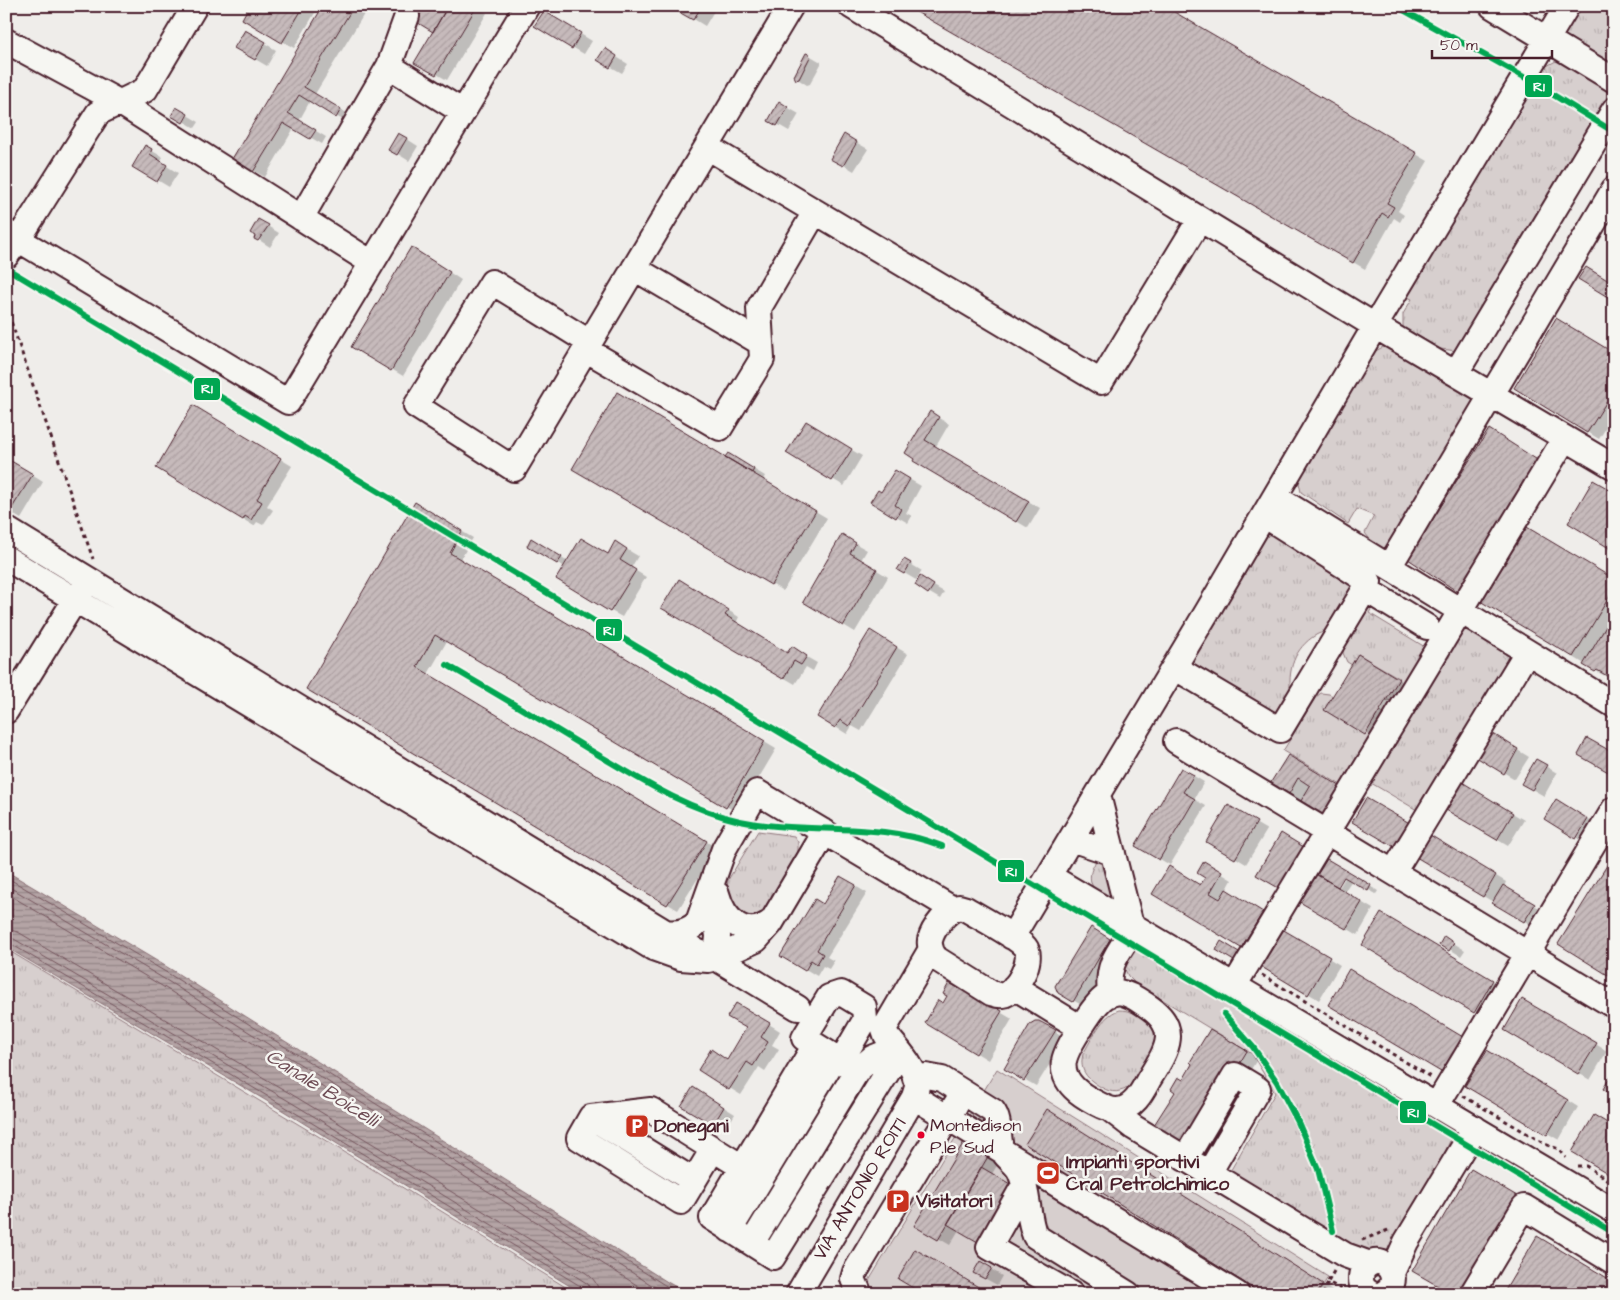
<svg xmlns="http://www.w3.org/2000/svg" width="1620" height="1300" font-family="'Architects Daughter',sans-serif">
<defs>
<pattern id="grass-tufts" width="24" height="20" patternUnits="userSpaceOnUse" patternTransform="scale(1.25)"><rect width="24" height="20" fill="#d7cfce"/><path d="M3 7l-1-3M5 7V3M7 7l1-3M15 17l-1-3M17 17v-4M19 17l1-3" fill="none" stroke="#bab1b1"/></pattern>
<pattern id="water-rules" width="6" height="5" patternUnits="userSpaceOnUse" patternTransform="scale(1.25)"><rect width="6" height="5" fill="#b4a4a5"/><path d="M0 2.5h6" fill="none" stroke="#948587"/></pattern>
<pattern id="building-hatch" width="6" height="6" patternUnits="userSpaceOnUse" patternTransform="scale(1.25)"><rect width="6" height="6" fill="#c6babb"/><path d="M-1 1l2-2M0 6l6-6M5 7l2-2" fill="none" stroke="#ac9fa1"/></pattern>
</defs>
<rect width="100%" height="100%" fill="#efedea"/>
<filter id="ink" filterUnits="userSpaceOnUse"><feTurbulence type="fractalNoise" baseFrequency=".02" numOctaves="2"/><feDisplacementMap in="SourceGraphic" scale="10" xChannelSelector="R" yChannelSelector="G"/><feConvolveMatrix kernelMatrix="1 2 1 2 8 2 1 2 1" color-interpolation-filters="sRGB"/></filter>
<g filter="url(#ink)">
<path fill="url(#grass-tufts)" stroke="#90777c" d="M1577 6H1614V75C1597 65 1556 48 1566 23 1568 18 1573 12 1577 6Z
M1556 61 1576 68 1608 89 1606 110 1458 351 1440 349 1403 328V314L1412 299 1403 295 1539 70Z
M1383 347 1401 350 1480 398 1391 547 1379 551 1365 533 1374 516 1357 509 1348 524 1301 492 1297 474 1366 356Z
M1267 535H1274L1354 584C1350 594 1340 620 1334 627 1330 631 1321 632 1316 635 1294 648 1287 671 1291 695L1277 716 1194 666 1192 659 1263 536Z
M1371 605 1373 606 1369 613 1425 647 1393 701 1386 700 1399 678 1358 654 1352 665 1347 662 1343 653 1344 648Z
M1463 627H1467L1506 650 1511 660 1422 813 1366 780Z
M1321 693 1329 694 1333 696 1365 734 1380 710 1385 720 1346 788 1283 751 1316 697Z
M758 831 794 836 798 842V855L768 909 760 916 747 917 735 910 726 894 728 880Z
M1102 857 1113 901C1096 896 1084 882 1094 865 1096 860 1097 858 1102 857Z
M1145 944 1152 951 1194 978 1213 984 1456 1127 1433 1180 1390 1250 1385 1253 1366 1255 1228 1175 1275 1093 1252 1054 1135 983 1128 976 1124 967 1133 946Z
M6 949 323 1139 577 1294H6Z
M1119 1010C1137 1010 1161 1025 1155 1046 1152 1054 1146 1062 1141 1070 1136 1078 1131 1089 1120 1091 1110 1094 1100 1087 1092 1081 1083 1074 1080 1065 1083 1054 1092 1039 1101 1016 1119 1010Z"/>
<path fill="#d7cfce" stroke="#90777c" d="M997 1069 1328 1277 1318 1294H861Z"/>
<path fill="url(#water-rules)" stroke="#8a6f74" d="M6 871 172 970 669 1283 689 1294H583L282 1110 6 947Z"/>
<path fill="#0003" d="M251 6H319L294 48 243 18Z
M324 6H369L315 94 352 116 348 123 310 101 299 121 326 137 322 144 294 128 265 177 234 159Z
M475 6 487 13 447 80 416 62 445 14Z
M681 6H717L705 26 679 10Z
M909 6H1162L1428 161 1398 211 1404 215 1400 222 1394 218 1365 269Z
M544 12 592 41 584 54 536 26Z
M246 32 276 50 267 66 236 48Z
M605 50 628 64 622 73 599 60Z
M809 55 821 62V64L810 84 807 85 796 78Z
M780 103 799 114 789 131 770 120Z
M177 109 199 122 195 128 173 115Z
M399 134 418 146 409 161 390 149Z
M845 136 868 149 854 171 832 158Z
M145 147 163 157 160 162 178 173 169 187 134 166Z
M259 221 279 233 270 247 256 238Z
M423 255 461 280 403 376 353 346Z
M1614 354V415L1599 439 1515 388Z
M194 407 292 466 267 506 273 510 263 525 257 522 254 526 157 467Z
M930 413 949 424 935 448 1040 508 1028 528 914 460Z
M806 423 862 456 844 486 788 452Z
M728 454 765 476 763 480 827 518 783 591 574 468 726 458Z
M6 459 43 482 21 519 6 510Z
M895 471 921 486 906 513 912 516 908 523 872 502 881 494Z
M415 504 473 538 460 560 776 749 738 813 447 641 428 674 717 848 678 910 308 689Z
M842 536 867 550 861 560 888 577 855 632 804 601Z
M532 540 568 562 608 555 616 543 638 556 631 568 646 577 622 617 611 611 565 567 529 545Z
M904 560 922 571 916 580 899 570Z
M920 578 944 592 940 599 916 585Z
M1614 581V679L1608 675 1607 677 1596 671 1482 601Z
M690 587 739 617 736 623 788 655H803L817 663 813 671 806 667 795 684 663 607Z
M870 632 908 654 861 731 852 726 847 734 819 717Z
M1359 656 1409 686 1377 740 1326 710Z
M1491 734 1529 757 1515 779 1477 757Z
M1288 757 1351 794 1330 827 1268 789Z
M1537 761 1557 773 1544 796 1523 784Z
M1182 769 1204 782 1194 799 1206 806 1170 865 1136 845Z
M1458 781 1524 820 1508 846 1442 807Z
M1556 801 1599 826 1588 844 1546 819Z
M1228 807 1267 830 1246 864 1208 841Z
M1423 832 1506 882 1504 887 1546 912 1536 928 1412 853Z
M1204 863 1232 880 1226 891 1273 919 1253 953 1154 894 1201 887 1206 878Z
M1346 871 1336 888H1339L1348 873 1378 891 1376 894 1352 880 1344 892 1373 909 1358 935 1300 900Z
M840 877 867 893 827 957 834 961 829 969 823 966 817 976 782 955 823 905Z
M1381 915 1504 988 1486 1018 1364 945Z
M1091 929 1121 946 1085 1007 1059 992Z
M1283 931 1340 965 1319 1000 1262 965Z
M1445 938 1465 950 1461 956 1441 944Z
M1350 971 1473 1044 1453 1078 1330 1004Z
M965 991 1012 1019 988 1060 926 1022 943 1005Z
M1523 1000 1607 1051 1590 1080 1505 1029Z
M748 1011 780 1031 772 1045 779 1049 765 1071 759 1067 741 1095 700 1070 728 1061 748 1028Z
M1039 1022 1066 1038 1036 1086 1006 1069Z
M1210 1030 1258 1058 1250 1071 1193 1147 1156 1125 1183 1081Z
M1499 1058 1578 1107 1559 1140 1467 1086Z
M704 1095 735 1114 725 1130 714 1124Z
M1059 1117 1334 1292 1333 1294H1264Z
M968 1137 1002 1157 950 1245 916 1225Z
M981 1263 1002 1276 997 1285 975 1273Z"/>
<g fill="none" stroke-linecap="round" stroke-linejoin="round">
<path stroke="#74545c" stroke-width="1" d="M6 877 169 974 679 1294
M6 885 166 980 666 1294
M6 893 162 986 651 1294
M6 929 18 932 291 1094 570 1264C583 1271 598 1277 599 1294
M6 937 14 939 287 1100 566 1270 588 1284 591 1294
M6 943 11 944 284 1106 582 1287 585 1294"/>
</g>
<path fill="url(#building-hatch)" stroke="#4a1f2b" d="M249 6H304L282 43 242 19Z
M323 6H354L304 87 341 109 336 118 299 95 288 113 316 130 310 139 283 123 253 172 232 159Z
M390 6H433L444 13 433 32Z
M448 6H477L436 75 414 63Z
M680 6H702L693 20 677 11Z
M906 6H1164L1417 153 1387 203 1394 207 1388 217 1382 213 1353 263Z
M544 11 581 33 572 49 534 26Z
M245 30 266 42 255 60 234 48Z
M605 48 617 56 610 68 597 60Z
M806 53 809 54 810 57 799 79 796 80 794 76Z
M779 101 788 107 777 126 768 121Z
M176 107 188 114 183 123 171 116Z
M398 133 407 138 397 155 388 150Z
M844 134 857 142 843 166 830 159Z
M145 145 152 149 150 154 167 165 157 182 132 167Z
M258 219 269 225 258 241 254 239 255 236 250 233Z
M411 247 450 272 391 371 351 347Z
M1586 267 1614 284V295L1611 299 1578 279Z
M1556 318 1614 353V363L1610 368 1614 370V390L1587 433 1514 388Z
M617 392 816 511 771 585 572 469Z
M193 405 281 458 257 499 262 502 251 520 245 516 243 520 156 468Z
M930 411 939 417 925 440 1029 501 1016 522 913 461 914 459 905 453Z
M806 421 852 449 832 481 786 453Z
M1489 429 1539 461 1458 592 1408 559Z
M728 453 754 469 752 473 725 457Z
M6 458 33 474 9 513 6 512Z
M895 470 910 479 895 505 901 509 896 518 870 502 878 490 881 492Z
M1593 480 1614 492V551L1568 523Z
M415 502 462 531 450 553 765 741 726 808 435 635 417 667 707 841 667 905 306 689Z
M1525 526 1614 579V589L1573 657 1480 601Z
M842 534 856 543 850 553 877 569 843 626 803 602Z
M531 538 562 557 557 564 527 546Z
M581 538 608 554 615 541 627 549 620 560 636 570 610 612 556 579Z
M904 559 911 563 904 574 897 570Z
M920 576 934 585 928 594 915 585Z
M679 579 729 610 725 615 787 653 792 646 807 656 801 665 794 661 783 679 661 608Z
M1614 613V680L1597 670 1595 672 1583 665Z
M870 630 897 647 849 726 840 720 835 728 817 717Z
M1358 654 1399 679 1365 735 1324 710Z
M1490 732 1518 749 1504 774 1476 757Z
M1587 738 1614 753V767L1610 773 1578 755Z
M1288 755 1340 786 1319 822 1296 809 1310 786 1298 778 1285 801 1266 790Z
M1536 759 1547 765 1532 790 1521 784Z
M1181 768 1194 775 1183 792 1195 799 1159 860 1135 846Z
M1457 779 1513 813 1497 840 1441 807Z
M1366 798 1413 825 1398 849 1352 822Z
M1556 799 1588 819 1576 839 1544 819Z
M1228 805 1257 822 1235 859 1206 842Z
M1425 832 1496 875 1483 897 1411 854Z
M1281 833 1307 849 1282 890 1256 875Z
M1614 854V973L1611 977 1558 944Z
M1327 859 1371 885 1368 891 1344 877 1338 887 1317 875Z
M1204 861 1222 872 1210 893 1220 899 1226 889 1263 912 1241 948 1152 894 1169 866 1200 885 1205 878 1197 873Z
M1315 873 1362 902 1346 929 1298 901Z
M840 876 856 885 817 950 823 954 817 964 811 960 805 971 780 956 815 899 823 904Z
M1503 885 1535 904 1524 922 1492 903Z
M1381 913 1493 980 1474 1013 1362 945Z
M1091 927 1110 939 1073 1002 1058 993 1055 986Z
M1282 929 1330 957 1308 995 1260 966Z
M1444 936 1454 943 1449 951 1439 945Z
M1221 941 1239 952 1234 961 1216 950Z
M1349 969 1463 1037 1441 1072 1328 1005Z
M949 983 964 991 965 990 1002 1011 976 1054 925 1023 938 1000 943 1003 947 996 943 994Z
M1522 999 1597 1043 1578 1074 1504 1030Z
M736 1003 770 1023 761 1037 768 1042 753 1066 747 1062 729 1090 698 1070 711 1049 727 1060 746 1028 727 1017Z
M1035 1021H1039L1056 1030 1024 1081 1004 1069 1030 1024Z
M1210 1029 1247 1051 1238 1066 1229 1061 1181 1142 1154 1125 1175 1092 1171 1089 1178 1077 1183 1080 1192 1064 1190 1062Z
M1487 1050 1568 1100 1547 1135 1465 1086Z
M1614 1071V1096L1603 1089Z
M693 1087 724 1107 713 1125 681 1106Z
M1047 1109 1323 1284 1317 1294H1262L1025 1144Z
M984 1112 991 1116 982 1130 975 1126Z
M1594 1115 1614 1127V1177L1572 1152Z
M968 1135 992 1150 938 1240 914 1226Z
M981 1167 1017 1188 983 1245 947 1224Z
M1471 1169 1517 1196 1460 1294H1452L1412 1271Z
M1537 1236 1614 1282V1294H1503Z
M915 1249 990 1294H923L898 1279Z
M980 1261 992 1268 985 1279 973 1273Z"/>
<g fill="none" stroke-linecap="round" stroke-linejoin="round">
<g stroke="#4a1f2b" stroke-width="28">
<path id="minor" d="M851 6 1375 326 1614 467
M1492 6 1614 80
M6 41 119 102 372 263 288 402 6 232
M389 66 463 112
M707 147 1101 382 1200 219
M301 218 389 66 407 16
M6 256 18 240 98 113 145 90 195 6
M372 263 527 6
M634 268 761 343
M589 342 492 282 416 406 514 469 791 6
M585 349 720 428 762 359 759 308 815 212
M1456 373 1614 110
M1275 497 1614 705
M6 529 698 952 716 958 798 1008
M6 558 653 948 681 958 708 960 716 958 756 940 771 923 825 832
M1389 567 1614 189
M1365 589 1427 627
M1174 667 1280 730 1365 589 1369 582 1264 515
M6 711 83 587
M1176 741 1611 1004 1614 999
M1098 795 1131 925
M1071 839 1113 853
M1394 871 1527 652
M1049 876 1614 1211
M715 892 714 908 718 936 716 958
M717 894C724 920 746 942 772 921
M959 907 966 909C979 917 1017 937 1025 947 1035 959 1016 993 1003 995 998 996 995 994 991 993L937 959C932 954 929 948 930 940 933 928 947 910 959 907Z
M665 932C677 934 689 931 698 922L724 849 757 792 953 909
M1012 937 1207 612 1375 326 1567 6
M1234 986 1565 438
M1014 987 1081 1028
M1119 992C1130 994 1137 999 1146 1005 1182 1028 1167 1050 1149 1079 1142 1092 1134 1108 1118 1110 1107 1111 1082 1096 1074 1088 1067 1081 1062 1071 1064 1061 1066 1048 1094 1004 1105 997 1109 994 1114 993 1119 992Z
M1110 994C1106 963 1119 952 1135 927
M815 1045 712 1218 773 1257 900 1052
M857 1071 872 1058 897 1048
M915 1078 926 1076 942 1079 993 1111C1000 1120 998 1136 1001 1148 1004 1157 1016 1163 1020 1172 1029 1193 1027 1216 1035 1236L1128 1294
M914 1097 1237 1294
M1437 1105 1614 809
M1111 1110 1133 1127 1345 1255 1370 1264
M591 1117 694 1181
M713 1149 681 1202 579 1138 591 1117 651 1110 742 1167
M1185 1159 1235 1075 1258 1089 1209 1173
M1024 1185 989 1247 1071 1294
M730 1230 835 1057
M752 1243 857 1071 804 1038 829 997 841 993 864 1007 865 1020 841 1061
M1392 1273 1406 1242 1475 1128
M858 1290 853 1279 855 1272 956 1104
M798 1294 914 1097C915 1093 917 1089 917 1085 917 1069 896 1047 886 1035L884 1029 931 949
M1372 1294C1365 1291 1361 1286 1361 1279 1361 1273 1363 1268 1368 1265 1387 1252 1405 1284 1382 1294
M1472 1294 1524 1207 1614 1262"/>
</g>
<path stroke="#4a1f2b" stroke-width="3" stroke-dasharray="4 4" stroke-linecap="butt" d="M6 280 10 273
M6 307 93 559
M1262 975 1432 1078
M1463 1096 1547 1145 1559 1149 1566 1158
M1577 1166H1586L1614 1184
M1362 1240 1391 1229
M1334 1271 1328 1282 1344 1291
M1323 1294 1328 1282"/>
<use href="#minor" stroke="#f6f6f2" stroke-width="24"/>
<g stroke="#f6f6f2" stroke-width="10">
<path id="rail-1" d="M1396 6 1524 77 1614 132
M6 268 1614 1233
M447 665C495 693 543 721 590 750 638 778 685 809 740 821 806 835 878 820 942 846
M1224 1014 1253 1047 1277 1082 1298 1122 1318 1169 1333 1231"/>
</g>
<use href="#rail-1" stroke="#00a651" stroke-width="6"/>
</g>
</g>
<defs>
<g id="parking-square" transform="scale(1.25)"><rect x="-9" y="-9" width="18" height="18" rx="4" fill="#c8321e" stroke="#f6f6f2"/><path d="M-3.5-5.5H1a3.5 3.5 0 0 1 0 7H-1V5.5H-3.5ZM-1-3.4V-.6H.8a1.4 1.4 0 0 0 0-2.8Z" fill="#fff"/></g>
<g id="stadium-square" transform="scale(1.25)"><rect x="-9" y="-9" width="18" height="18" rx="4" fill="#c8321e" stroke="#f6f6f2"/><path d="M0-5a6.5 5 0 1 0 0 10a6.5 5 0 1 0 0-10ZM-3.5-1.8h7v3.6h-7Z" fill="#fff"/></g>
</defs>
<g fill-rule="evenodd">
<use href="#parking-square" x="637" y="1126"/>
<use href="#stadium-square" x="1048" y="1173"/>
<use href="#parking-square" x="898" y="1201"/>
</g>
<circle fill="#e4002b" stroke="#f6f6f2" stroke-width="2" cx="921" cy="1135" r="4.5"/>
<g text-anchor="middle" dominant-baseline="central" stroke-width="5" stroke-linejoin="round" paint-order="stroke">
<g font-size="18" fill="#4a1f2b" stroke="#f6f6f2" text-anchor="start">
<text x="930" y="1125">Montedison<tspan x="930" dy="22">P.le Sud</tspan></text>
</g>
<g font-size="19" font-weight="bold" fill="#4a1f2b" stroke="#f6f6f2" text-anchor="start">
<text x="654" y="1126">Donegani</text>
<text x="1066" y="1162">Impianti sportivi<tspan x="1066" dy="22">Cral Petrolchimico</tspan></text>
<text x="916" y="1201">Visitatori</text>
</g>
<g font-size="19" fill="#4a1f2b" stroke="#f6f6f2">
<text transform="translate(860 1189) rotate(-59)">VIA ANTONIO ROITI</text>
</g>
<g font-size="20" font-style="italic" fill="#6f4e56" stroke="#f6f6f2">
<text transform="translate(322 1088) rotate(32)">Canale Boicelli</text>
</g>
</g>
<g stroke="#f6f6f2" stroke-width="2">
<rect x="1524" y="74" width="29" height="24" rx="5" fill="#00a651"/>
<rect x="193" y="377" width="28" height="24" rx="5" fill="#00a651"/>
<rect x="595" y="618" width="28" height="24" rx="5" fill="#00a651"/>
<rect x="997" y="859" width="28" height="24" rx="5" fill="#00a651"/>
<rect x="1399" y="1100" width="28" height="24" rx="5" fill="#00a651"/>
</g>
<g font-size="14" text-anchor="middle" font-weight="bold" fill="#fff">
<text x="1539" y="91">R1</text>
<text x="207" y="393">R1</text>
<text x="609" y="635">R1</text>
<text x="1011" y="876">R1</text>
<text x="1413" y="1117">R1</text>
</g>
<rect width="1620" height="1300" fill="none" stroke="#f6f6f2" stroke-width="25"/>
<rect x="12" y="12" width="1595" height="1275" fill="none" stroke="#4a1f2b" stroke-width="2" filter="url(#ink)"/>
<path d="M1432 50v8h120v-8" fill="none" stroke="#4a1f2b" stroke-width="2.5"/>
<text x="1440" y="50" font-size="15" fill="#4a1f2b" stroke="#f6f6f2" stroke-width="4" paint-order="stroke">50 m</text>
</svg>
